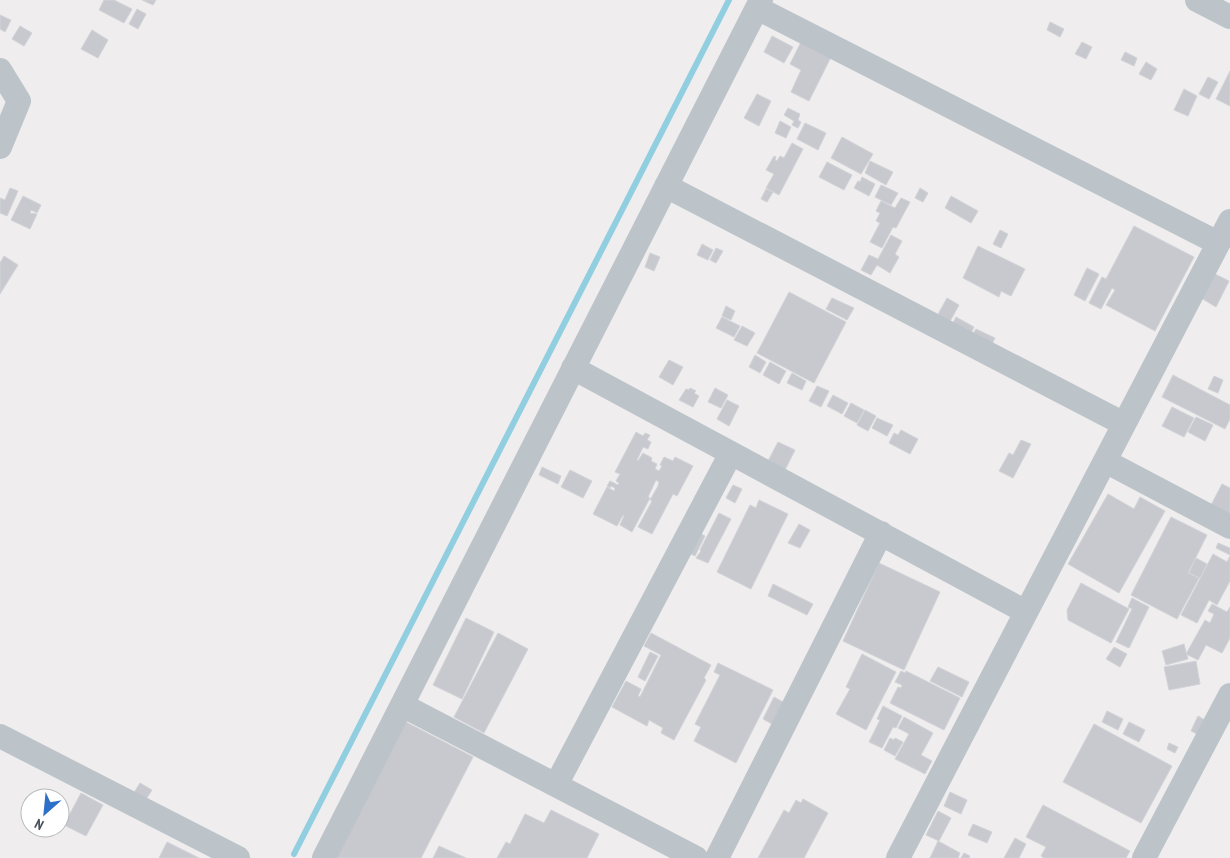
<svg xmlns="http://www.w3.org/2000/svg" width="1230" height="858" font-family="'PT Sans Narrow',sans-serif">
<rect width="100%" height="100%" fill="#efeded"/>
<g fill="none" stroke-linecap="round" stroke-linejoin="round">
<path stroke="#91cfe0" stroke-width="6" d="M294 854 729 0"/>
</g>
<path fill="#c7c9cf" stroke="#d1d3d7" d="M104 0H114L132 9 124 23 99 10Z
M142 0H156L153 5Z
M137 9 146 14 138 29 129 24Z
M0 15 11 20 5 32 0 29Z
M1050 22 1064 29 1060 37 1047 30Z
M20 26 32 33 24 46 12 39Z
M92 30 108 40 98 58 81 49Z
M772 36 793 47 784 63 764 52Z
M802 40 832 55 809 101 791 92 801 70 790 64Z
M1082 42 1092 47 1086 59 1075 54Z
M1125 52 1137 58 1134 66 1121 60Z
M1146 62 1157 69 1151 80 1139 74Z
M1230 71V106L1216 99Z
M1208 77 1218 82 1209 99 1199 94Z
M1184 89 1197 96 1188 116 1174 110Z
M757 94 771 101 759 126 744 118Z
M788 108 800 114 798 120 801 122 798 128 792 125 794 121 784 115Z
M780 121 791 127 786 138 775 133Z
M805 123 826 133 818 150 797 139Z
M842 137 873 154 861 174 831 158Z
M792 143 803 149 779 195 766 188 774 174 766 170 774 156 776 157 775 160 777 161 780 156 784 158Z
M870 161 893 172 886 185 865 173Z
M827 162 852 175 844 190 819 177Z
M862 177 875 184 869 196 854 188 858 181 860 182Z
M881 185 898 193 891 205 875 197Z
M10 188 18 191 7 216 0 213V198L5 200Z
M920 188 928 193 923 202 915 198Z
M766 189 773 192 767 202 761 199Z
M23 196 41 205 37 213 31 210 30 213 37 214 30 229 11 220Z
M951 196 978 211 971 223 945 208Z
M901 198 910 202 896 228 893 227 882 248 870 242 880 223 876 221 880 213 876 211 881 201 895 208Z
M1134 226 1194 257 1155 331 1106 305 1115 290 1112 288 1101 309 1089 303 1102 277 1106 279Z
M1000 230 1008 234 1001 248 993 244Z
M891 235 902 241 895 254 899 257 890 273 877 265 871 275 861 270 869 255 878 259Z
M702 244 713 250 708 260 697 255Z
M978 246 1025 269 1011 296 1001 291 999 297 963 278Z
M716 248 723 251 716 263 710 260Z
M650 253 660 257 654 271 645 267Z
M4 256 18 265 0 294V263Z
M1087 268 1099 274 1085 301 1074 295Z
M1213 273 1229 281 1216 307 1201 298Z
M789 292 846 322 814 383 757 353Z
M832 298 854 308 847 320 826 309Z
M947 298 959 305 948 325 936 318Z
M726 306 735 311 731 320 722 316Z
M722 317 740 326 734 337 716 328Z
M956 317 974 327 970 335 952 325Z
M742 326 755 333 747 346 734 340Z
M976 329 995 338 992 344 973 334Z
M755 355 766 362 760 373 749 367Z
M669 360 683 367 673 385 659 377Z
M770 362 786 371 779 384 763 375Z
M792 373 806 381 802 390 787 383Z
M1173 375 1230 405V419L1225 429 1162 397Z
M1214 376 1223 380 1218 393 1208 389Z
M817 386 829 391 821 407 809 401Z
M690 388 696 391 694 393 699 396 693 407 679 400 686 389 689 390Z
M715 388 728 395 721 408 708 402Z
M833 395 848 403 842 414 827 406Z
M727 400 739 406 729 426 717 419Z
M851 403 864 410 857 423 844 416Z
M1172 407 1194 418 1184 437 1162 426Z
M865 410 876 416 868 431 857 425Z
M1196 417 1213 425 1205 441 1188 432Z
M877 418 893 425 887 436 872 428Z
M901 430 918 439 910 454 889 443 894 433 898 435Z
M636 432 643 436 645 433 650 435 647 440 651 442 648 449 643 447 637 460 638 461 643 453 652 458 651 461 657 464 655 469 659 471 662 466 660 465 664 457 673 461 675 457 693 466 677 496 673 494 652 534 638 527 652 501 650 500 658 486 659 482 656 480 648 497 650 498 632 532 620 525 624 516 623 515 617 526 593 514 607 487 614 491 615 488 611 486 610 488 607 486 610 481 618 485 619 483 616 481 620 474 615 472Z
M1021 440 1031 444 1013 478 999 471 1009 453 1013 455Z
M778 442 795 450 785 470 768 461Z
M542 467 561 476 558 484 539 475Z
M570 470 592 481 583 498 561 487Z
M1222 484 1230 488V516L1210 507Z
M733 485 742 489 735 503 726 498Z
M1108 494 1134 509 1140 497 1165 511 1119 593 1068 564Z
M759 500 788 514 751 589 717 572 750 505 756 508Z
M719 513 731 519 708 563 696 558 701 551 700 550Z
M1171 517 1207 535 1188 573 1199 578 1177 619 1131 595Z
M799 524 810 530 800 548 788 543Z
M694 530 705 536 695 556 683 550Z
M1218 543 1230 548V555L1216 548Z
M1213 554 1227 562 1230 556V581L1217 605 1209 600 1197 623 1181 615Z
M1196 558 1207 564 1200 578 1189 573Z
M879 563 940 592 904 670 843 641Z
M1081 583 1129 609 1111 643 1068 620 1067 610Z
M773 584 813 604 807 615 768 596Z
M1132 598 1149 607 1129 648 1116 642 1132 609 1128 607Z
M1212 604 1227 612 1230 607V638L1222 653 1206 645 1198 660 1186 654 1205 620 1210 623 1214 614 1208 611Z
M466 618 494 632 462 699 433 685Z
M498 633 528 649 484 733 454 717Z
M651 633 711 665 704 678 706 680 674 740 661 733 663 728 649 720 647 726 612 707 626 681 641 689 638 696 640 697 661 655 644 646Z
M1184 644 1188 659 1166 665 1162 651Z
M1114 647 1127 654 1120 667 1106 659Z
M650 652 658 656 645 681 638 677Z
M862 654 896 672 866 730 836 714 850 689 846 687Z
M1196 661 1200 684 1169 690 1164 667Z
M718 663 773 690 736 763 694 741 701 727 695 724 720 675 714 672Z
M938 667 969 682 962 697 930 681Z
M901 671 905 673 906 671 960 698 944 730 890 703 898 687 901 688 902 685 895 682Z
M774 697 783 702 772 724 763 719Z
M883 706 902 716 896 728 893 727 882 748 869 742 880 720 877 719Z
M1107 711 1123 719 1118 730 1102 722Z
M1198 716 1208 722 1201 736 1191 731Z
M904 717 933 733 921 755 932 761 925 774 895 759 909 734 898 728Z
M404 721 473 757 421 858H333Z
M1129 722 1145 730 1139 742 1123 734Z
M1094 724 1172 766 1141 823 1063 782Z
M890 738 894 740 895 738 903 742 895 756 884 750Z
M1169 743 1178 747 1175 753 1167 749Z
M140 783 152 790 145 801 133 794Z
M950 792 967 800 961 814 944 806Z
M81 793 103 805 86 836 64 825Z
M30 794 38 798H30V810L24 807Z
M803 799 828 813 804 858H758L784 810 789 813 796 800 801 803Z
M1043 805 1130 851 1126 858H1044L1041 856 1046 847 1026 837Z
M551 810 599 834 587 858H497L506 842 510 844 525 814 544 823Z
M938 811 951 818 939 841 926 835Z
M973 824 992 832 987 843 968 835Z
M1015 838 1026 844 1019 858H1004Z
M938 841 960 853 958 858H930Z
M167 842 199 858H159Z
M439 846 466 858H433Z
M964 853 970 856 969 858H961Z"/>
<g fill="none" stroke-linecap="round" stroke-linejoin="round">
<path stroke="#bcc4ca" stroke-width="24" d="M1197 0 1230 17
M757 8 1218 243
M0 70 19 101 0 147
M666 186 1124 424
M573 368 1026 612
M1105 461 1230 527
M402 705 696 858
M0 736 238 858
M556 785 731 453
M324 858 761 0
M717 858 881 533
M898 858 1230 221
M1144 858 1230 695"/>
</g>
<g transform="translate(45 813) rotate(207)"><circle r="24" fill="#ffffff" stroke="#b5b9bc"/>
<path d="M0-4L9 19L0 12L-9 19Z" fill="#2e6fc7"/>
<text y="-8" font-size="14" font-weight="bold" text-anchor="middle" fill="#474f57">N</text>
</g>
</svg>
